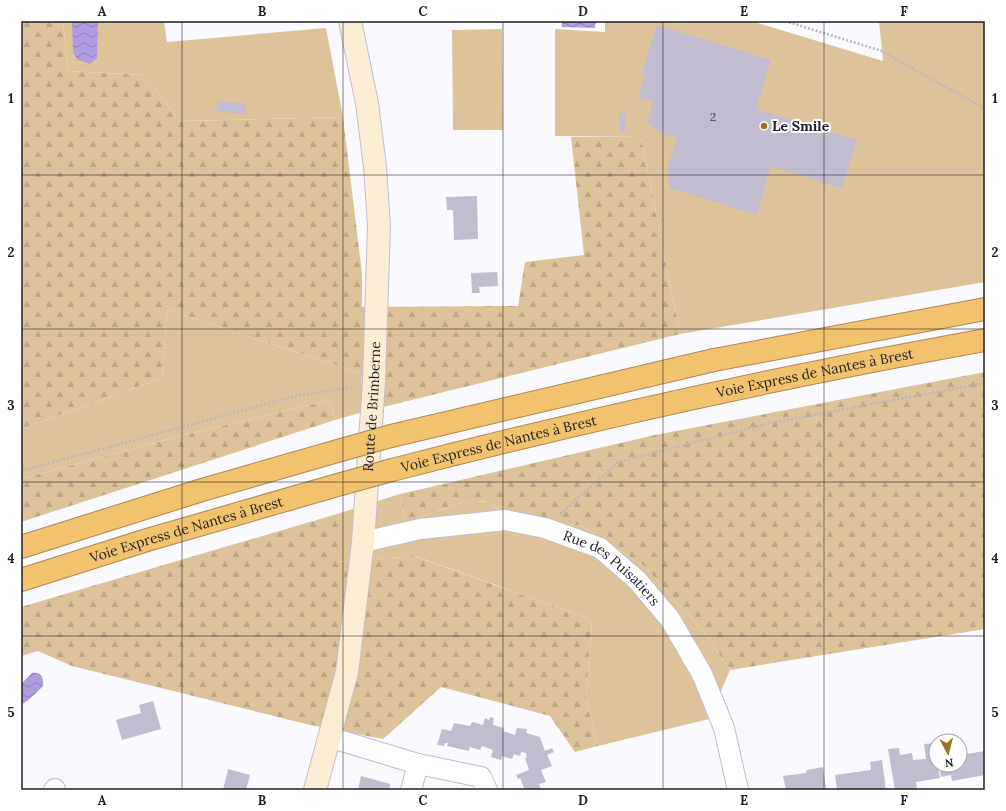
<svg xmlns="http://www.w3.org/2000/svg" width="1006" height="811" font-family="Lora,serif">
<defs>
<pattern id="forest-firs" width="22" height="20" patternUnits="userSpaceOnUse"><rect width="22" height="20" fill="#ddc399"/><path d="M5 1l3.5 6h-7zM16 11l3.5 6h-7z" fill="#bda784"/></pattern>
<pattern id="water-waves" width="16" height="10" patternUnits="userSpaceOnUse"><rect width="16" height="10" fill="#b09ce2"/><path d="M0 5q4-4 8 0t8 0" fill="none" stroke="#8f7fb7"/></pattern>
</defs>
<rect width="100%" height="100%" fill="#faf9fd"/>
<path fill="#ddc399" d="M63 21H164L167 42 326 28 343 117 180 121 144 75 68 71Z
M605 21H751L883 61 879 21H985V282L680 334 641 137 555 136V29L605 32Z
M502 29 503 130H453L452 30Z
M167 310 361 373 363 412 335 420 330 400 184 435 21 479V429L162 378Z
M400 494 406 522 461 503 489 501 501 513 582 526 644 566 705 633 730 670 709 719 598 746 586 700 592 620 415 556 337 562V514Z"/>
<path fill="url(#forest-firs)" d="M21 21H63L68 71 144 75 180 121 343 117 362 274V307L518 306 525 262 584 255 571 137H641L680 334 363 412 361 373 167 310 162 378 21 429Z
M985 372V629L730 670 705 633 644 566 582 526 501 513 489 501 461 503 406 522 400 494 655 435Z
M330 400 335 420 21 522V479L184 435Z
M337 514 338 562 414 556 592 620 586 700 598 746 575 752 550 716 441 687 383 739 306 724 72 666 38 651 21 656V607Z"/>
<path fill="url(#water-waves)" d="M72 21H98L97 58 90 64 78 60 73 53Z
M562 21H598L595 24V28L562 27Z
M32 673C41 671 44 678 43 686 38 691 27 703 21 704V684Z"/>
<path fill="#c1bccf" d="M657 25 771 60 756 109 857 140 842 188 771 166 757 215 670 188 667 170 677 138 660 133 647 122 653 102 638 98 645 76 641 75Z
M218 101 246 104 245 114 216 111Z
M619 113H625V131L620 132Z
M477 196 478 239 454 240 453 210H447L446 197Z
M497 272 498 286 479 287 480 293H472L471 273Z
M153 701 161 729 122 740 116 720 141 713 139 705Z
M490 717 494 718 493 725 504 728 503 731 515 735 517 728 527 729 526 733 540 737 545 751 552 748 554 752 547 755 552 766 541 770 546 782 539 784 541 790H525L520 778 518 779 516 775 529 770 525 758H527L526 753 521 752 520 756 514 754 512 759 502 756 501 760 491 757 493 750 482 746 480 750 470 747 469 751 447 746 448 743H445L444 746 437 745 442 729 451 731 454 723 470 726 472 722 483 725 485 718 489 720Z
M935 743 936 765H938L940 778 916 782 917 790H895L888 749 899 748 900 755 912 753 913 760 926 759 924 744Z
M985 751V775L952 781 951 775 941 777 939 765H960V755Z
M882 760 886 790H837L835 775 871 770 870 762Z
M823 767 826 790H786L783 776 806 773 807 770Z
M228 769 250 775 246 790H223Z
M361 776 390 784 389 790H358Z"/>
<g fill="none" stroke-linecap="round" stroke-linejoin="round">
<g stroke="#c1bdcf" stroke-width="22">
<g id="street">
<path id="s1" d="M363 542 420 529 505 520 545 528 600 548 637 580 670 619 702 674 724 728 738 790"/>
<path d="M329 737 418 764 481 777 487 790"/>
<path d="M54 790 55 789"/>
<path d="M411 790 418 764"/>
</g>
</g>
<g stroke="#c1bdcf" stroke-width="24">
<g id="secondary">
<path id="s2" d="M315 790 347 672 363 542 374 381 379 226 375 167 367 103 350 21"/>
</g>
</g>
<g stroke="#aa8955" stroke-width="24">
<g id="highway">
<path d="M391 436 714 360 985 309"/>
<path id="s3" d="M392 470C589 419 784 376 985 340"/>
<path d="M21 547 202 490 341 450"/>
<path id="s4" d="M21 580 147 540 341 484"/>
</g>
</g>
<path stroke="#b8b7bc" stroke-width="2.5" stroke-dasharray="2 2" stroke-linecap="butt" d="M785 21 882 51 985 109
M21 471 295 396 354 387
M560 514 619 462 766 424 985 383"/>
<use href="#street" stroke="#fff" stroke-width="20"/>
<use href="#secondary" stroke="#fbedd4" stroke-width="22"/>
<use href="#highway" stroke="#f3c26f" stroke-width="22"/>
<g stroke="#aa8955" stroke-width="24" stroke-linecap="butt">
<path id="highway-bridge" d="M341 450 391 436
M341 484 392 470"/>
</g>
<use href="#highway-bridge" stroke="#f3c26f" stroke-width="22"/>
</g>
<path fill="none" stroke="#211f26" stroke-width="1" stroke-opacity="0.55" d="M182 21V790M343 21V790M503 21V790M663 21V790M824 21V790M21 175H985M21 329H985M21 482H985M21 636H985"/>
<circle fill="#9d7322" stroke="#fff" stroke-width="1.5" cx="764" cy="126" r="4"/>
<g text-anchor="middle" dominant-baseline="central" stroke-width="4" stroke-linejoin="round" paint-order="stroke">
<g font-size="12" fill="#494650">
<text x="713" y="116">2</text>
</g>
<g font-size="14" font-weight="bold" fill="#211f26" stroke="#fff" text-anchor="start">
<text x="772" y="126">Le Smile</text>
</g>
<g font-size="14" fill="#211f26" stroke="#fff">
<text stroke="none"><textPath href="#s3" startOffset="434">Voie Express de Nantes à Brest</textPath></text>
<text stroke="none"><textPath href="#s2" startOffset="389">Route de Brimberne</textPath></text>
<text stroke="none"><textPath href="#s3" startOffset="110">Voie Express de Nantes à Brest</textPath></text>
<text stroke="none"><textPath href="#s4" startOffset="173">Voie Express de Nantes à Brest</textPath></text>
<text stroke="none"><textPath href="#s1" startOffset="264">Rue des Puisatiers</textPath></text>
</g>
</g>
<rect width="1006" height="811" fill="none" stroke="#ffffff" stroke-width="44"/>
<g transform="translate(948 753) rotate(173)"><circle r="19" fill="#ffffff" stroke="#a6a5a8"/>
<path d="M0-3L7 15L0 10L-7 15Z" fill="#9d7322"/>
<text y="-6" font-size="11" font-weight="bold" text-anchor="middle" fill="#211f26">N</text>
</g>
<rect x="22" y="22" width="962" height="767" fill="none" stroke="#211f26" stroke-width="1.5"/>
<g font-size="13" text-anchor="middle" font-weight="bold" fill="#211f26">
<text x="102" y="16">A</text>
<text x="262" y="16">B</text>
<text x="423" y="16">C</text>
<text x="583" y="16">D</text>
<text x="744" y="16">E</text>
<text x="904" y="16">F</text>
<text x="11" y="103">1</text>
<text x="995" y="103">1</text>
<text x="11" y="257">2</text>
<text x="995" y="257">2</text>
<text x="11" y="410">3</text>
<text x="995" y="410">3</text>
<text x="11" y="563">4</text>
<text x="995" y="563">4</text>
<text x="11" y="717">5</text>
<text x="995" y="717">5</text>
<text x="102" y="805">A</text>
<text x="262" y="805">B</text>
<text x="423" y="805">C</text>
<text x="583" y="805">D</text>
<text x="744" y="805">E</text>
<text x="904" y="805">F</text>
</g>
</svg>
